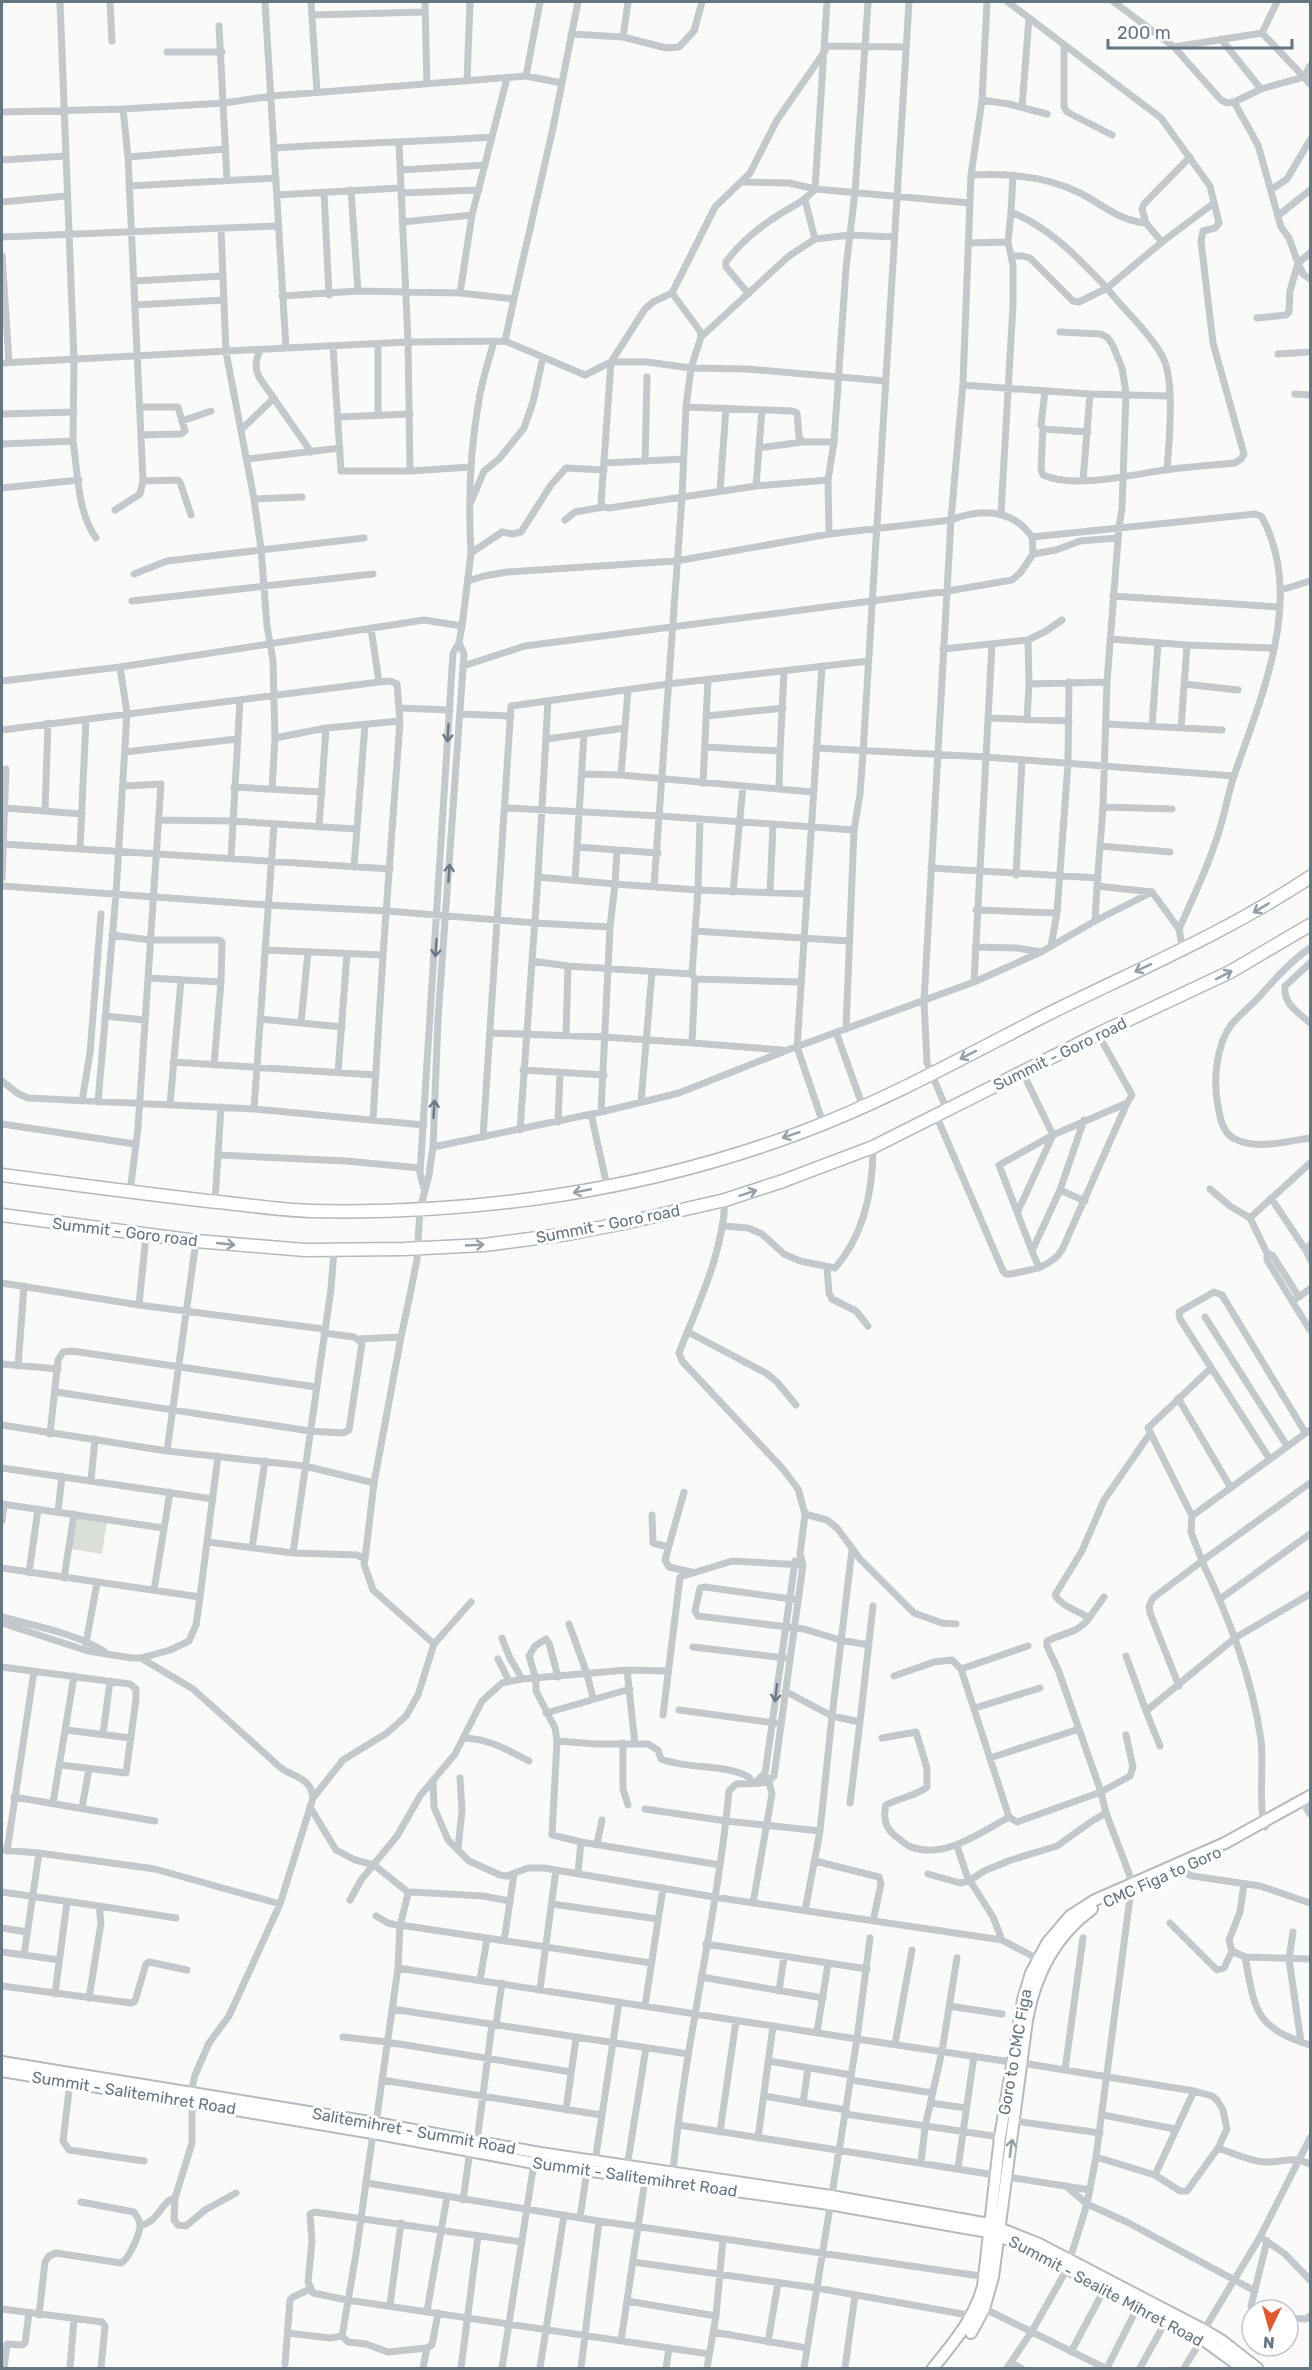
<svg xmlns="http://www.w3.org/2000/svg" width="1312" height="2370" font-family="Rubik,sans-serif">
<rect width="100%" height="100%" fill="#fafaf8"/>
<path fill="#dadfd7" d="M76 1516 107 1521 102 1554 71 1549Z"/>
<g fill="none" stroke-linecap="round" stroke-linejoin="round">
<g stroke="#b5babe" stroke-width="14">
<path id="primary" d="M2 2062 376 2123 540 2153 831 2196 989 2224 1039 2244 1204 2330 1221 2340 1257 2368
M2 2071 373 2133 534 2163 829 2204 988 2232 1022 2245 1202 2339 1242 2368
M971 2333 984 2309 993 2277 1027 2020C1035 1975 1055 1936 1092 1909
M933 2368C954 2342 974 2319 983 2286L1000 2137 1023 2000 1031 1973 1047 1943 1070 1916 1095 1900 1225 1843 1310 1796"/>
</g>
<g stroke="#b4b9bd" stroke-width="15">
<path id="highway" d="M2 1175C70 1184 139 1193 208 1201 242 1204 277 1210 312 1211 478 1215 647 1190 802 1132 887 1100 966 1056 1046 1015 1137 970 1226 933 1310 877
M2 1215 196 1241 305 1250 404 1249 484 1245 568 1234 629 1222 725 1200 783 1181 873 1147 1098 1034 1230 972 1310 925"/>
</g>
<path stroke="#c3c8cc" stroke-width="7" d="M110 2 112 41
M311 2 317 92
M425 2 427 84
M827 2 815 189 970 203
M1008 2 1161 118 1210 186 1219 223 1215 228 1203 231 1201 241 1213 343 1244 454 1241 459 1235 463C1211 465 1188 467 1164 470 1131 475 1074 489 1043 475L1041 469 1043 429
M1114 2 1174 47
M312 15 425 12
M219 26 227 180
M1262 33 1304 77 1261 89 1234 102 1227 103 1221 100 1174 47Z
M1262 33 1277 2
M571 34 623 37 666 48 679 47 694 31 702 2
M623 37 628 2
M1221 39 1261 89
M1064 45V107L1067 112 1112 135
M826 46 906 47
M825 51 777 120 750 173 715 207 672 293 653 302 645 309 611 362 601 503 604 507 609 508 756 486 828 480
M167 52H222
M1310 66 1304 77 1310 84
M526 76 540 2
M467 81 470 2
M982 100 1009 104 1047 114
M1234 102 1258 145 1281 227 1289 238 1298 263 1290 291 1289 312 1286 315 1257 318
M1022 107 1029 18
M2 112 123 109
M399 143 408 342 410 471
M275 148C348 143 420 142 492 137
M128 157 226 149
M2 160 65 156
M400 170 485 165
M971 175C1008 173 1046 176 1080 193 1102 204 1119 221 1146 223
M743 182 789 183 815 189C805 201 793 206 780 214 761 226 739 244 726 262V267L747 292
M129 186 276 178
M1272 189 1287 179 1310 140
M324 192 329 295
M401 193 479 190
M277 195 400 188
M805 200 815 239
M2 202 66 196
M472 215 507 78
M1279 215 1310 190
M402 222 472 215 460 293 514 299 505 341
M221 230 226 352 254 499 261 549 267 626 273 660 275 738 272 789
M2 237 277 226
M1162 242 1146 223 1142 209 1144 204 1190 157
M968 243 1008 242
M1310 253 1298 263 1303 274 1310 279
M2 256 9 362
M1011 256H1023L1030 258 1073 301 1079 302 1107 288C1078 258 1051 228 1011 212L1013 175
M134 281 223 276
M358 291 460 293
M672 293 700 331 701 337
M282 296 358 291 351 190
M514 299 553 128 578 2
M135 305 224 300
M1060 332 1101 334 1108 338 1113 346 1122 368 1126 393 1122 509 1119 527 1107 682 1103 807 1097 886
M378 344V414
M333 347 341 471H410L471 467
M286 348 408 342 505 341 585 375 611 362H647L691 368 747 369 885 381
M260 350C256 360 254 367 259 377L311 452
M1278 354 1310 352
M2 363 286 348 265 2
M963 385 1090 394 1169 396
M1045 391 1041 425 1043 429 1088 432
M1295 394 1310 395
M140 407H178L185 431 181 434 141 435
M686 407 792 411 797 413 799 437 803 442H834
M2 414 74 412
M338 417 410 414
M182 421 211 411
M242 429 274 398
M73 441C78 473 77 511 96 538
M2 444 73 441 74 359 60 2
M759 448 803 442
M248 459 340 448
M645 461 647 377
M606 463 683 459
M1167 470C1169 441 1176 377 1161 354 1147 329 1124 311 1107 288L1162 242 1214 203
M143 481 178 480 180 482 191 515
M1083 481 1090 394
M756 486 762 410
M2 488 79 480
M720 491 726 408
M254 499 302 497
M471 502 484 471 499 459 524 428 533 402 543 357
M115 510 140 494 143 481 128 157 123 109 224 103 272 96 526 76 562 83
M1001 513 1013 305V265L1008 242 1011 212
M565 520 575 512 604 507
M829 534 828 480 834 442 846 268 855 192 868 2
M1032 537 1033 554
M471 553C468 502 470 450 479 400 482 380 489 360 494 341
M134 574 167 561 364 538
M468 581 484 576 507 572 676 561 829 534 951 520C980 508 1013 509 1032 537L1255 514 1261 516C1266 523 1269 532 1272 541 1298 616 1257 708 1233 779 1228 795 1225 812 1220 828 1210 862 1194 896 1179 929
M1281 590 1310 581
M1113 596 1279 607
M132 601 373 574
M462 626 471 553 502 532 513 534 521 532 551 485 566 468 604 470
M1110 639 1187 645 1273 648
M943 649 1028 640 1046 631 1062 620
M463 666 525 646 948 591 1012 580 1021 572 1033 554 1056 550 1080 541 1118 538
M822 666 797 1047 823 1123
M2 681 120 667
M1029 684 1107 682
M1184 684 1238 690
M628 690 621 775 812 792
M399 708 450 710
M460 714 511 716
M707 716 783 708
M988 718 1069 721
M1027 720 1029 684 1028 640
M1106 724 1222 730
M1152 726 1158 643
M1181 728 1187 645
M2 730 379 682 371 628
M275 738 326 728 400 721
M547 739 625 728
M706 747 780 751 784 672
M816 748 986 757 1234 776
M125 752 237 739
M582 774 621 775
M703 783 708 679
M124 786 161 784 138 1128 130 1192
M234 787 322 792
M779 789 780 751
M1103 807 1172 809
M5 808 82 814
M506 808 660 816 854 830
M45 810 48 723
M700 819 698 890 807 894
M159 820 232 821 356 829
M319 827 326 728
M2 844 390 869
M1100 846 1170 852
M80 849 86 720
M617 850 658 853
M231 858 240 700
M354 867 365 724
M931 868 1098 878
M1016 875 1022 760
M538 877 615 884 617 850 577 847 584 734
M2 878 6 769
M575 880 577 847
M2 886 267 905 387 911 535 923 610 927
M654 886 682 497 686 407 691 368 701 337 789 256 815 239 850 235 894 237
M733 892 743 786
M770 893 773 825
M976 910 1057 913
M1095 921 1152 892
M695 931 848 941
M112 935 150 940H219L222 942 221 982 214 1065
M1051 946 1057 913 1068 763 1069 682
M975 947 1017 948 1041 952
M1310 948C1291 961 1276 978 1260 996 1251 1006 1240 1014 1231 1025 1216 1046 1213 1081 1218 1106 1220 1117 1222 1131 1233 1138 1256 1151 1286 1141 1310 1138
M265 950 383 955 400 721 397 684 390 681 379 682
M1310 963 1285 986C1283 1004 1298 1012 1310 1023
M148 978 221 982
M695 979 800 982
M974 982 992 644
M105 1016 144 1020
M260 1019 342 1027
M301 1023 308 952
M846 1029 854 830 860 794 863 753 909 2
M836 1032 863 1107
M490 1033 605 1037 692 1043 695 979 692 974 568 966 532 961
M566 1036 568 966
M692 1043 782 1050
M173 1062 376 1075
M523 1070 604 1075
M338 1072 347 954
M1023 1073 1053 1135 1127 1103
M2 1081 17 1093 28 1098 254 1109 424 1125
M82 1101 90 1053 101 914
M98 1102 116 894 127 713 120 667 424 620 462 626 459 643 453 653 420 1173 424 1188
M641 1102 652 972
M170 1105 181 980
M254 1109 274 825
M947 1110 927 1063 924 1001 951 520 963 383 971 175 982 100 987 2
M601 1112 610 927 615 884 698 890 692 974
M591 1114 607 1186
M936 1115 1003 1271 1006 1274H1010C1031 1270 1050 1268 1062 1250L1127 1103 1132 1095 1098 1034
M373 1119 383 955
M558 1122 560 1072
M2 1124 135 1144
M520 1130 538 877 548 701
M483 1137 511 706 668 684 868 661
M433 1147 601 1112 679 1093 785 1051 974 982 1041 952 1095 921 1097 886 1152 892 1179 929 1183 950
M219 1155 346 1161 420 1168
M1210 1189 1230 1206 1250 1218
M1060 1190 1084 1120
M1271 1198 1307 1252
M215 1201 221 1107
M1018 1211 1053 1135
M724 1226 748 1228 762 1234 784 1254 800 1261 835 1268C864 1235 873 1189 873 1147
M1310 1245 1307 1252 1310 1259
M1032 1251 999 1165 1053 1135
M1267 1253 1273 1256 1299 1297
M827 1268 829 1293 832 1299 856 1311 868 1326
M1039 1268 1032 1251 1060 1190 1085 1201
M2 1283 139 1305 324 1329
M1310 1289 1292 1301 1310 1330
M1292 1301 1267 1260V1253L1250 1218 1310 1163
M139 1305 146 1235
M1205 1317 1287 1446
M688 1332 766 1373 777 1382 796 1405
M359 1339 401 1337 411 1290 417 1259 420 1209 429 1175 433 1147 438 1019 464 654 459 643
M2 1364 58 1369
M18 1366 24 1286
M56 1392 310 1431 343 1433 349 1430 362 1343 354 1337 324 1333
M1178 1398 1231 1488
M2 1425 167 1451 305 1466 374 1483
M50 1434 58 1360 63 1352 72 1351 316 1387
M167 1451 196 1241
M1269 1458 1180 1319 1179 1312 1214 1292 1222 1295 1305 1432
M2 1468 213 1499
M91 1480 95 1439
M684 1492 665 1560 669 1567 691 1572
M2 1504 163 1528
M58 1512 62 1476
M805 1514 827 1520 837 1528 860 1559 914 1613 942 1623 956 1624
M652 1515 653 1543 668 1547
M1192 1516 1310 1430
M2 1521 4 1504
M208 1542 293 1553 357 1555 365 1559 364 1564 373 1590 434 1644
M252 1548 265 1461
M293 1553 331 1289 334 1250
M365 1559 374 1483 401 1337
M2 1568 200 1597
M29 1573 38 1509
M64 1578 74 1514
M154 1590 170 1492
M1220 1599 1310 1534
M798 1600 705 1587 700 1588 695 1611 698 1616 804 1629 840 1640 869 1645
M2 1617C35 1626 74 1633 104 1651
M1089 1618 1104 1597
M2 1623 88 1651 132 1658H141L170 1650 189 1641 196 1625 200 1597 218 1456
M569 1624 587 1674 593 1698
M502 1638 509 1656 522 1679
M86 1643 97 1583
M1028 1646 961 1669 1009 1817 1017 1822 1101 1792 1059 1672 1047 1646V1641C1062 1633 1079 1633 1089 1618 1078 1611 1061 1606 1055 1595L1082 1551 1104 1500 1149 1435
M693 1647 784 1658
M1126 1656 1146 1711
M141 1658 193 1689 281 1768C296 1778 311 1778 313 1798L280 1904 229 2016 209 2043 195 2075 191 2092
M498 1659 509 1681
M2 1667 130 1684 136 1689V1699L126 1773 61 1765
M627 1670 635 1744
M894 1676 934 1662 952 1660 961 1669
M558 1677 549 1643 546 1639 535 1646 529 1656 536 1679V1691L555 1728 557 1741 552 1835 581 1842
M1179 1686 1150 1613 1149 1606 1153 1598 1202 1561 1191 1532 1192 1516 1148 1428 1211 1368
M785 1691 832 1716 820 1831
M975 1708 1040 1688
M679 1710 775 1723
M546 1713 630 1689
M663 1715 680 1577 732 1561 803 1565
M860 1722 873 1606
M66 1730 131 1738
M103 1734 110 1681
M1126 1735 1133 1767 1130 1776 1101 1792 1106 1813 1133 1884
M463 1738C487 1738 508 1750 529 1761
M882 1738 916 1732 927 1768V1787C916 1796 899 1798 886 1805 883 1816 885 1827 894 1835 899 1838 904 1844 909 1846 942 1861 982 1832 1009 1817
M557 1741 596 1744H648L658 1750 661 1759C689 1770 722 1763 749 1777L752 1783
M623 1743V1789L628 1805
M1160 1746 1146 1711 1235 1638 1310 1594
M990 1758 1079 1729
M433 1781 434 1807 448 1840 469 1861 500 1875 507 1876 528 1868H544L714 1897 1002 1940 1040 1960
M756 1782 765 1773 766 1767 795 1561
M14 1797 155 1821
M313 1798 343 1760 387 1733 406 1716 418 1695 434 1644 471 1602
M53 1803 74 1676
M850 1803 860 1722 832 1716 852 1550
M1305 1806 1310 1814
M310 1807 336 1850 355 1860 374 1865 409 1893
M82 1808 89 1769
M645 1809 726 1821 820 1831 805 1911
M1265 1827C1258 1801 1264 1767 1261 1740 1252 1677 1229 1618 1202 1561L1310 1483
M597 1844 602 1820
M957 1846 967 1876 993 1917 1002 1940
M458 1849 462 1810 460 1778
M2 1850 39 1853 24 1955 59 1960
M7 1851 34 1671
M39 1853 155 1869 280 1904
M815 1861 879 1877 881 1884 873 1921
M1183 1868 1189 1875 1193 1876 1260 1886 1310 1903
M578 1873 581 1842 720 1865
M928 1874 960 1883 969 1881 984 1871 1011 1860 1057 1846 1092 1821 1106 1813
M1244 1884 1240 1912 1229 1940 1232 1951 1245 1957 1310 1959
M2 1892 99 1906 101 1923 89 1998
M350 1900 361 1880 397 1836 420 1796 455 1754 482 1701 502 1683 522 1679 627 1670 667 1671
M753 1903 772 1794 768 1778
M552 1904 658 1919
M99 1906 176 1918
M376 1916 388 1923 400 1926 408 1894 412 1892 483 1896 510 1901
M1170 1923 1217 1970 1224 1968 1232 1951
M2 1928 27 1932
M1293 1932 1289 1959 1301 2042
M504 1941 514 1874
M706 1944 867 1969
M2 1952 24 1955
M1245 1957C1255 2010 1254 2027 1310 2045
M398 1968 400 1926H407L651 1963
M701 1977 823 1998
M480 1980 487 1939
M2 1986 131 2003 135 2001 146 1964 149 1962 187 1970
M540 1989 556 1870
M779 1991 784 1957
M55 1994 67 1902
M645 2006 663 1888
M949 2006 1002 2014
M392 2009 688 2054
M496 2024 502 1983
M817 2032 828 1964
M343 2037 387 2042 571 2072
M895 2044 912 1950
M769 2061 851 2075
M1022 2063 1194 2091 1212 2096 1217 2100 1223 2110 1227 2129 1218 2148 1187 2191H1180L1155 2175 1096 2157
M1065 2070 1083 1938
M382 2080 601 2115
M851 2080 933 2093
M70 2082 63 2141 69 2150 144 2161
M764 2096 846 2110
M192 2102V2143L175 2198 174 2220 178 2225 186 2226 205 2210 236 2193
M803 2103 808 2068
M931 2103 966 2108
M566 2110 576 2038
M845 2114 1000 2137
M1103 2115 1175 2129
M1014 2121 1100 2133
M376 2123 398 1968 857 2039 870 1938
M679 2125 1090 2190
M720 2132 736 2021
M373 2133 356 2254 342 2336 348 2342 366 2344 388 2352 427 2348 432 2345 438 2313
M758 2138 773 2026
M477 2142 492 2024
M1218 2148C1233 2153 1249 2161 1264 2162 1283 2163 1292 2155 1310 2164
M595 2162 619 2002
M921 2163 925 2127 942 2051 957 1958
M627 2167 646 2048
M958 2168 974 2056
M673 2173C684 2045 717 1920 729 1791L736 1784C748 1783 766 1786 774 1776L803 1565 800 1554 805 1514 798 1489 783 1469 682 1361 679 1353C698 1304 723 1254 725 1200
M1155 2175 1194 2091
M367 2183 599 2221 987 2277
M1066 2186 1087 2204 1127 2222 1255 2291
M463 2200 470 2151
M580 2217 587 2171
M140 2226C160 2221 160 2202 175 2198
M1265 2240 1285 2254 1310 2280
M522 2242 315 2212 310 2214 312 2241 308 2282 313 2293 347 2300 709 2354
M1070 2259 1087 2204 1096 2157 1131 1890
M633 2262 817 2288 974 2316
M627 2301 716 2316
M390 2305 401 2223
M1251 2306 1267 2241
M981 2307 1105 2368
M2 2309 102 2322 105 2326 101 2368
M427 2311 447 2197
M39 2315 45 2262 49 2256 56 2253 121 2263C129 2259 139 2236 140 2226 140 2220 137 2217 134 2212L81 2202
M1288 2318 1306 2319 1310 2316
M1204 2330 1260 2237 1310 2138
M713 2332 807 2348
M288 2333 330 2338 342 2336
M621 2341 645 2180
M768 2342 778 2283
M1071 2352 1105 2288
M1012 2363 1021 2368
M285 2364 290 2300 293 2297 310 2289
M4 2368 7 2344 22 2345 25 2343 29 2313
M70 2368 74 2319
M423 2368 427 2348
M461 2368 478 2236
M502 2368 534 2163
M540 2368 564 2215
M581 2368 599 2221
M666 2368 669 2348
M707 2368 716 2316 723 2239
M804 2368 857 2039 1011 2062
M845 2368 855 2295
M1007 2368 1032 2331 1067 2269
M1107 2368 1138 2306
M1140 2368 1166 2321
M1184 2368 1202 2339"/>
<use href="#primary" stroke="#fff" stroke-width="10"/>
<use href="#highway" stroke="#fff" stroke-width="12"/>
</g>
<defs><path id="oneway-shaft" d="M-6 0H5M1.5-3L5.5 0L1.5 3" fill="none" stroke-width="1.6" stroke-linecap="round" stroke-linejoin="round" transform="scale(1.5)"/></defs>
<g stroke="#6a7a87">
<use href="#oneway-shaft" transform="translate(448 733) rotate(93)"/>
<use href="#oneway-shaft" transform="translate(449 873) rotate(-86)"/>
<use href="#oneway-shaft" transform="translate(436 948) rotate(94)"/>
<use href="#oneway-shaft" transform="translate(434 1109) rotate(-87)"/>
<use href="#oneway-shaft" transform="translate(776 1693) rotate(97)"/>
</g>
<g stroke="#939fa8">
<use href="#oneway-shaft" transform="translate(1261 908) rotate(149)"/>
<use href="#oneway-shaft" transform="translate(1143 968) rotate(155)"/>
<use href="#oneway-shaft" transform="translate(1224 975) rotate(-27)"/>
<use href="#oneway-shaft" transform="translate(968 1055) rotate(153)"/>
<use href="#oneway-shaft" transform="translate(791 1135) rotate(162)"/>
<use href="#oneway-shaft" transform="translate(582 1191) rotate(169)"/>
<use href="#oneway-shaft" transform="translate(748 1193) rotate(-18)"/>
<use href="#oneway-shaft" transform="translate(226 1244) rotate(6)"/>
<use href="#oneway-shaft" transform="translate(475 1245) rotate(-3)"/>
<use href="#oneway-shaft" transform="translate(1011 2148) rotate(-82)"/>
</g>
<g text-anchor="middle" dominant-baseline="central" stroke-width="6" stroke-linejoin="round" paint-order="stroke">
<g font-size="16" fill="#657683" stroke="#fff">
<text transform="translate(1060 1054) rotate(-26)">Summit - Goro road</text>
<text transform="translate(608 1224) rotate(-11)">Summit - Goro road</text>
<text transform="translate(125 1232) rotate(7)">Summit - Goro road</text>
<text transform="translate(1162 1877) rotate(-24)">CMC Figa to Goro</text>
<text transform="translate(1015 2052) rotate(-80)">Goro to CMC Figa</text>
<text transform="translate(134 2093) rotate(9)">Summit - Salitemihret Road</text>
<text transform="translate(414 2131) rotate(10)">Salitemihret - Summit Road</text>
<text transform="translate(635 2177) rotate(8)">Summit - Salitemihret Road</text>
<text transform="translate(1106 2291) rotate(28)">Summit - Sealite Mihret Road</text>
</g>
</g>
<rect width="1312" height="2370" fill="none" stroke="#657683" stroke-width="6"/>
<g transform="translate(1270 2328) rotate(185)"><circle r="28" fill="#ffffff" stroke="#c1c8cd" stroke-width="1.5"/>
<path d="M0-4.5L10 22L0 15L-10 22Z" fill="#e4572e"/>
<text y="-9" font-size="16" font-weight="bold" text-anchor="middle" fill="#657683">N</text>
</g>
<path d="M1108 39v9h184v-9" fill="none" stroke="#657683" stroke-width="3"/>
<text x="1117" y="39" font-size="18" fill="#657683" stroke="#ffffff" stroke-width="4.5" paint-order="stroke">200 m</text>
</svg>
